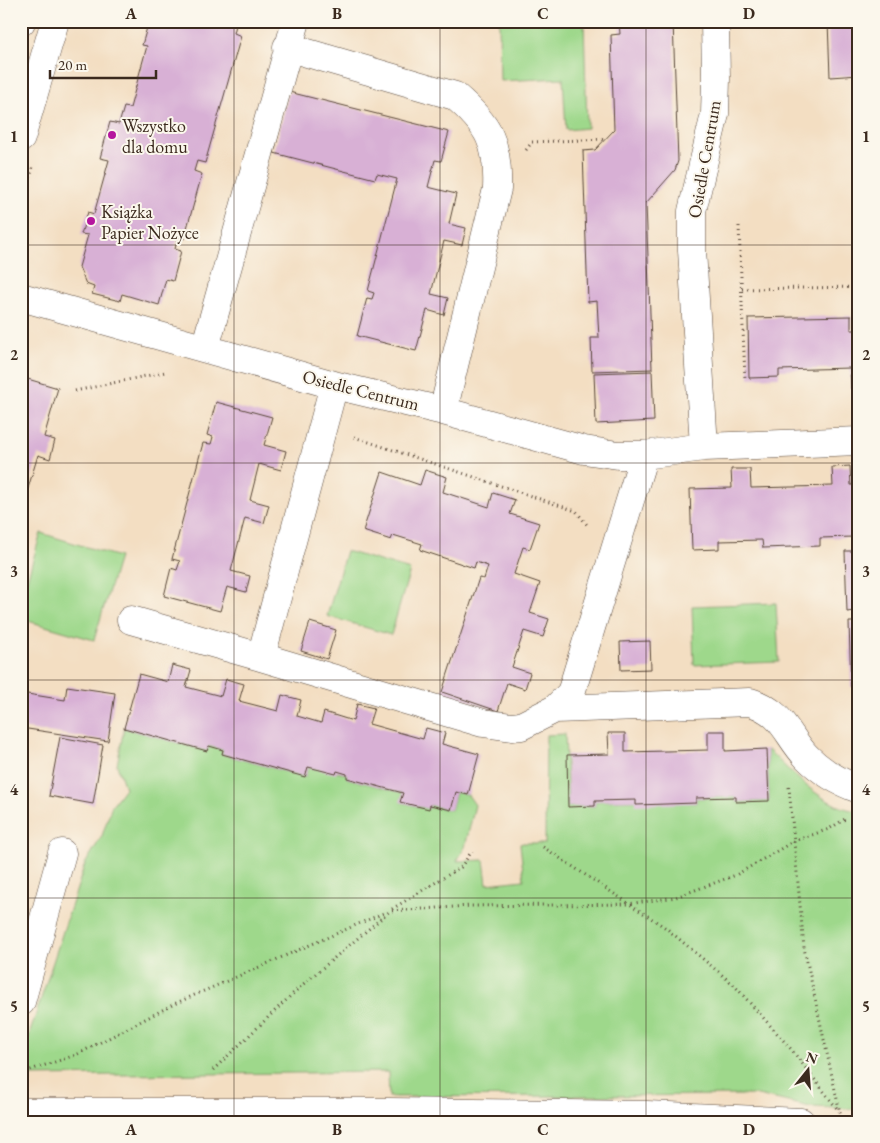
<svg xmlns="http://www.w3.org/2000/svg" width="880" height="1143" font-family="'EB Garamond',serif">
<rect width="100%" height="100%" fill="#fbf7ec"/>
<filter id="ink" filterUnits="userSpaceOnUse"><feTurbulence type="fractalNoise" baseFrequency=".02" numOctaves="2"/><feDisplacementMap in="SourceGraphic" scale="10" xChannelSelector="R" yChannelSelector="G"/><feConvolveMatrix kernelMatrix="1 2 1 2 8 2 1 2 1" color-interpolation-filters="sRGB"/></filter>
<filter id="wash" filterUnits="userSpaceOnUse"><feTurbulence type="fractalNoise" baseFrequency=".0096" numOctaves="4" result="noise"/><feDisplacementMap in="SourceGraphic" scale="20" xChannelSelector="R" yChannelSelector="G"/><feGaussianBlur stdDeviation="1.12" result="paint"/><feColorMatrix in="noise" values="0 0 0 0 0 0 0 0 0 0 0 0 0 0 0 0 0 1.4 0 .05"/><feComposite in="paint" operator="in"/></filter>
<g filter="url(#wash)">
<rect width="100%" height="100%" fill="#f3dec2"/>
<path fill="#9ed88b" stroke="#6c8154" d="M499 21H584L587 128 566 130 563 78 500 81Z
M41 533 119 557 94 640 21 619V600Z
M21 537 29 539 21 565Z
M346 551 410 570 391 635 327 616Z
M776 603 779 662 694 665 692 606Z
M124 728 207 751 209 746 223 750 222 754 305 777 308 767 347 774V778L403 793 401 802 429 809 430 805 451 810 456 792 468 795 475 805 465 847 457 861 484 860 487 884 524 880 520 844 523 843H545L546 735 565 734 568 807 595 806V801L636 800 696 803V798L736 797V802L769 801 767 749C791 772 825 809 859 811V1109L810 1107 758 1095 389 1097 388 1072 30 1076C30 1084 30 1093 21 1097L22 1057 85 864 102 836 112 805 125 788 117 765Z"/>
<g id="blocks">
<path fill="#d8b0d5" d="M139 21H237L234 33 241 36 205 163 197 161 194 171 202 174 184 239 178 237 175 249 181 251 173 281 166 279 159 305 122 294 120 301 92 294 94 287 86 284 79 267 88 235 81 234 88 212 94 214 109 160 100 158 110 122 119 124 124 107 130 108 147 46 142 45 148 24Z
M619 21H673L678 161 675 170 646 203 652 369 592 371 591 338H599L597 301 588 302 583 151 595 150 614 130 611 35 620 34Z
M828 21H859V75L830 77Z
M289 92 449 132 441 161 435 160 428 187 456 194 449 224 466 228 462 245 444 241 431 294 448 298 444 315 427 310 416 351 357 336 367 298 372 299 374 293 368 291 397 179 377 174 375 179 274 153Z
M851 316V330H859V389H851L850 368 779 370V377L749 378 748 318Z
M652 371 654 421 596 424 594 373Z
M21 377 58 388 44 437 55 440 50 459 38 455 23 505H21Z
M216 402 272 417 264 445 286 451 281 470 259 464 250 500 269 505 264 523 245 518 231 571 250 576 246 592 227 587 220 611 164 596 171 568 177 570 180 561 172 559 203 443 211 444 213 437 207 435Z
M850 466 851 485H859V687H851L849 622H856L855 611 847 612 845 551H853V537L820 538V546L763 548 762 540 719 541V549L692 550 690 489 732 488 731 469H750L751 488 833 486 832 467Z
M425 470 447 477 443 492 489 507 493 493 515 500 510 514 539 523 530 549 523 547 514 574 540 583 530 613 549 619 543 637 524 631 512 667 530 673 525 689 507 683 498 711 442 692 479 578 484 579 488 566 476 562 474 568 420 550 422 544 393 535 391 540 363 531 382 472 420 485Z
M310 622 336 630 327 659 301 651Z
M650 641 651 669 621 670 620 642Z
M172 665 191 670 186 687 221 696 226 679 244 684 239 701 278 711 282 695 301 700 297 716 321 723 324 712 353 721 357 704 374 708 369 724 423 739 426 728 445 733 442 744 479 754 468 795 456 792 451 810 430 805 429 809 400 802 403 793 347 778V774L337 771 336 774 308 767 305 777 222 754 223 750 209 746 207 751 124 728 139 674 168 682Z
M67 686 115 693 108 741 21 728V693L65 700Z
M708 731H725V751L767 749 769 801 736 802V797L696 798V803L636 805V800L595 801V806L568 807 567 755 609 754 608 733H625V752L708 750Z
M60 737 103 745 93 804 49 796Z"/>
</g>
</g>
<g filter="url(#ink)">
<use href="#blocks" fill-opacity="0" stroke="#574537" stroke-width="1"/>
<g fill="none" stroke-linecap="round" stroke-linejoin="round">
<g stroke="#574537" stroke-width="29">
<path id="minor" d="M287 47 455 96C489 125 499 144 497 189L443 411
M21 297 334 385 443 411 584 450 618 455H644L704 447 859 441
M205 348 296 21
M334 385 261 657 483 723 512 727 521 726 555 709 571 693 644 455
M704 447 692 250V211L715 114 716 79 715 21
M131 620 261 657
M555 709 750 702C784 712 786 735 807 757 822 772 839 782 859 789
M21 1002 62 853
M21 1112H388L647 1115 801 1122"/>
</g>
<g stroke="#574537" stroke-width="29">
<path id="major" d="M21 22V21
M21 138 55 21"/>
</g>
<path stroke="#574537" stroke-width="3" stroke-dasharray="1 4" stroke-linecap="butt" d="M526 150 532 142 606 139
M21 207 33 167
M739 226 745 379
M742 289 859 287
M75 391 165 372
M354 437 576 511 588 526
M789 787 804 948 842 1122
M543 847 666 928 734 985 791 1049 839 1111
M392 909 461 867 472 851
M213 1070 301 986 390 911 470 906 628 904 676 897 736 875 794 841 829 829 845 819
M21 1073 76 1055 174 1004 386 912"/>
<use href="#minor" stroke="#fff" stroke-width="28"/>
<use href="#major" stroke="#fff" stroke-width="28"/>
</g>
</g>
<path fill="none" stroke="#3b2a1e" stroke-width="1" stroke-opacity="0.55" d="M234 21V1122M440 21V1122M646 21V1122M21 245H859M21 463H859M21 680H859M21 898H859"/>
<g fill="#b5179e" stroke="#fbf7ec" stroke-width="2">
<circle cx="112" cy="135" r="5"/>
<circle cx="91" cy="221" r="5"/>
</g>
<g text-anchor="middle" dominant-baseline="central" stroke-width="4" stroke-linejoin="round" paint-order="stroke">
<g font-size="18" fill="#3b2a1e" stroke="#fbf7ec" text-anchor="start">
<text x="122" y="125">Wszystko<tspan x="122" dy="21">dla domu</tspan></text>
<text x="101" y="211">Książka<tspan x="101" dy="21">Papier Nożyce</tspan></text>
</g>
<g font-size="18" fill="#3b2a1e" stroke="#fbf7ec">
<text transform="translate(704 159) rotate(-80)">Osiedle Centrum</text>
<text transform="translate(361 390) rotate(14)">Osiedle Centrum</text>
</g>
</g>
<rect width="880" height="1143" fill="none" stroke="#fbf7ec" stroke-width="55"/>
<g transform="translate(808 1070) rotate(17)" stroke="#fbf7ec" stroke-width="4" paint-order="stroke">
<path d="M0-4L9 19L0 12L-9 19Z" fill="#3b2a1e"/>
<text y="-8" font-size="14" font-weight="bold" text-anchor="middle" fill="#3b2a1e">N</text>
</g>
<path d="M50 70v8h106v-8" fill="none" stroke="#3b2a1e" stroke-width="2.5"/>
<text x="58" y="70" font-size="15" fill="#3b2a1e" stroke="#fbf7ec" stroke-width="4" paint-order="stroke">20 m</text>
<rect x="28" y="28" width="824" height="1088" fill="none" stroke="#3b2a1e" stroke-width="2"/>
<g font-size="16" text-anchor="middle" font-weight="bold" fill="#3b2a1e">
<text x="131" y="19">A</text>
<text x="337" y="19">B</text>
<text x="543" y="19">C</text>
<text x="749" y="19">D</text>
<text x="14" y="142">1</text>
<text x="866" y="142">1</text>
<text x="14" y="360">2</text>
<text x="866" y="360">2</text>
<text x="14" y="577">3</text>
<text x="866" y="577">3</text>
<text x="14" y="795">4</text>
<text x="866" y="795">4</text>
<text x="14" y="1012">5</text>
<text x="866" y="1012">5</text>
<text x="131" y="1135">A</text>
<text x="337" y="1135">B</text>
<text x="543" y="1135">C</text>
<text x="749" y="1135">D</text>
</g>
</svg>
